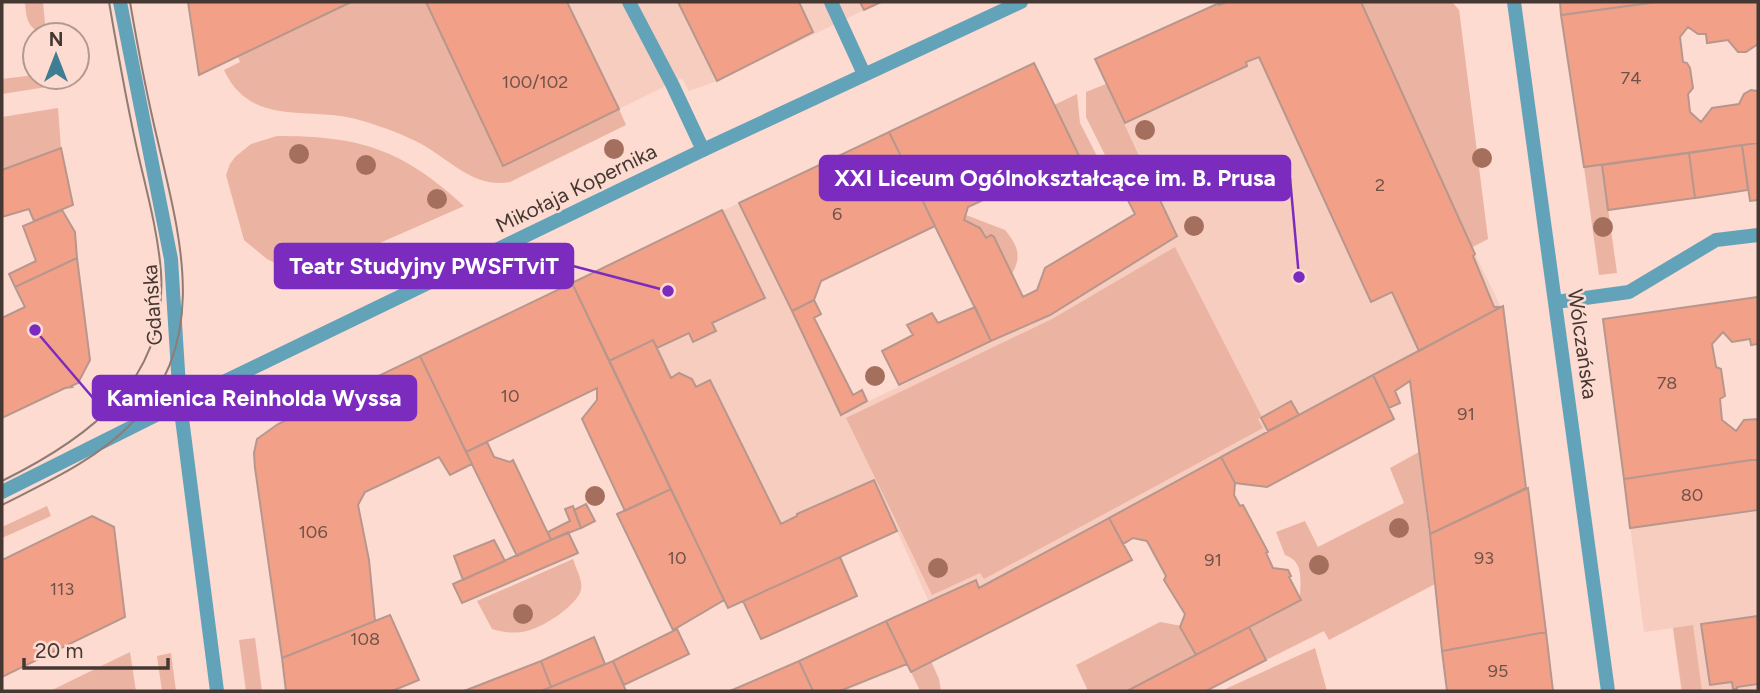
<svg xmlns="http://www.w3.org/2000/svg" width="1760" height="693" font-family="Figtree,sans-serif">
<rect width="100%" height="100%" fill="#fddbd0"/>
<path fill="#f7cdc0" d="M426 2H881L717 81 689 91 682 78 503 166Z
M1226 2H1452L1459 10 1488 239 1472 248 1501 307 979 588 976 581 929 602 897 531 728 608 572 283 739 203 842 414 1050 314 1177 236 1095 59Z
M1758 459V691H1681L1673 628 1644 632 1624 479Z"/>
<path fill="#ebb3a2" d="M25 2H43L46 34C28 30 26 19 25 2Z
M351 2H426L503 165 619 109 626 125 510 182C476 189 451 161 423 145 405 135 383 127 363 121 312 104 252 130 224 70L240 62 238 57Z
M1361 2H1452L1459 10 1488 239 1472 247Z
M35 75V77H51L53 86 2 94V79Z
M1106 84 1143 164 1116 177 1086 117V92Z
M1077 94 1080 123 1098 158 1083 164 1054 105Z
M58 108 61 148 2 170V117Z
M277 136C360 136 402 149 464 206L332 264 294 270 277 264 267 259 244 240 226 175 230 164 235 157 251 144Z
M1602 165 1617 273 1599 275 1584 167Z
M966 215 1005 230C1018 246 1022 256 1012 274L994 237 991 235 986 238 980 228 964 220Z
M1175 247 1262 417 1258 419 1263 428 984 579 980 573 932 595 846 418 1052 319Z
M1419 452 1435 584 1329 640 1324 631 1266 660 1249 627 1300 600C1300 581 1305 562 1285 555L1276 532 1305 521 1318 547 1404 503 1390 468Z
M47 506 51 516 2 538V527Z
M573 559C576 569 583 580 581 590 577 605 545 626 530 630 517 634 505 633 492 629L477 601Z
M1160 622 1182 626 1196 655 1127 691H1088L1076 665Z
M1693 625 1702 691H1682L1673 628Z
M255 638 262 691H246L239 640Z
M1315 648 1327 691H1221Z
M130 652 136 691H50Z
M171 653 176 691H162L157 656Z
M931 661 939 679 941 691H920L911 672Z"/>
<path fill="#f2a188" stroke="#b7978d" stroke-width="2" d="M188 2H351L199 75Z
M426 2H567L619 109 503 166Z
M678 2H799L813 32 717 81Z
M860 2H881L864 10Z
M1227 2H1361L1475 254 1473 256 1494 307H1501L1419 351 1392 292 1371 302 1259 57 1246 62 1247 66 1125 123 1095 59 1219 3V5Z
M1560 2H1657L1561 15Z
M1657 2H1758V44L1746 52H1738L1728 40 1707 43 1706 34H1698L1688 27 1680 37 1683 62 1687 63 1690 68 1693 88 1688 94 1690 112 1701 122 1712 108 1739 104 1744 94 1751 90 1758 91V143L1584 167 1561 15Z
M1034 63 1083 164 1057 177 1043 172 968 207 964 220 980 228 986 238 991 235 994 237 1023 297 1037 290 1045 268 1135 214 1116 177 1143 164 1177 236 1050 315 991 341 889 132Z
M889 132 935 226 821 281 814 300 792 311 739 203Z
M1758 143V200L1750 201 1742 145Z
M1742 145 1748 190 1695 198 1689 153Z
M61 148 73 205 34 221 29 209 2 217V170Z
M1689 153 1695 198 1608 210 1602 165Z
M62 210 75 232 77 258 15 287 9 274 36 261 23 226Z
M722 210 765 298 712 323 716 331 693 342 689 333 657 348 653 340 609 361 572 283Z
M77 258 90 360 78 383 71 386 72 387 65 388 2 418V318L25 307 15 287Z
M572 283 671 489 625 511 582 419 597 400V388L466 452 420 356Z
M1758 297V344L1751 345 1750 339 1732 342 1723 332 1712 344 1716 367 1721 369 1725 396 1720 399 1722 420 1736 431 1744 420 1758 419V459L1624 479 1603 319Z
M814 300 821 314 814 318 853 395 862 390 867 401 841 415 792 311Z
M1503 306 1526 488 1430 534 1410 381 1395 391 1400 403 1389 408 1373 375Z
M975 307 991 341 899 385 882 351 913 335 907 325 932 313 938 323Z
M653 340 671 378 679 373 692 379 696 387 710 380 781 524 797 516V514L874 480 897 531 728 608 609 361Z
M420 356 472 464 450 475 439 457 365 492 358 505 369 560 375 621 282 658 255 468 254 453 257 439 278 424Z
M1373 375 1394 419 1267 487 1235 483 1221 457Z
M1291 401 1299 415 1268 431 1261 418Z
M487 442 494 457 510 462 513 460 551 540 517 556 466 452Z
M1221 457 1235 483 1234 495 1240 506 1243 505 1268 552 1266 553 1273 568 1288 570 1291 576 1289 577 1301 600 1196 655 1180 627 1185 614 1164 580 1166 576 1147 541 1133 538 1123 544 1109 518Z
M1758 459V510L1630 528 1624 479Z
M1528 488 1546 632 1442 651 1430 534Z
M671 489 724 600 673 630 617 514Z
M586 504 595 521 581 528 574 510Z
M573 506 581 528 551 540 548 532 570 521 565 509Z
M92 516 114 527 125 617 2 677V560Z
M1109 518 1132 560 911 672 886 621 976 580 979 588Z
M568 532 578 553 462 603 453 584Z
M494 540 505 561 463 580 454 556Z
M840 557 857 596 761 639 743 601Z
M390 615 419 680 392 691H286L282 658Z
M1758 616V684L1737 687V689H1733L1732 682 1710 685 1701 624Z
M886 621 907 664 840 691H813L799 661Z
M1249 627 1266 660 1206 691H1127Z
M677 629 689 654 624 685 613 661Z
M1546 632 1553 691H1447L1442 651Z
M594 637 605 664 551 687 541 661Z
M541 661 551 687 541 691H464Z
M613 661 626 691H541L551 687Z
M799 661 813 691H730Z"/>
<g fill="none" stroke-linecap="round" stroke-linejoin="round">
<path stroke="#63a3ba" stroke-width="14" d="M629 2 672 84 703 150
M831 2 864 74
M1556 302 1629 292 1716 240 1758 235"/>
<path stroke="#63a3ba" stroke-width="14" d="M120 2 171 259 180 403 217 691
M1514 2 1608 691
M2 492 180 403 703 150 1021 2"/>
<path stroke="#917b74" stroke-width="2" d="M2 481C89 438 168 381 161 272 158 234 148 196 139 158 127 106 118 54 109 2
M2 505C47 482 96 460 132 423 210 342 181 240 158 142 147 96 138 49 130 2"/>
</g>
<g fill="#a56f5e">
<circle cx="1145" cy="130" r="10"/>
<circle cx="614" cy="149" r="10"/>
<circle cx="299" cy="154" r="10"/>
<circle cx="1482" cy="158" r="10"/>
<circle cx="366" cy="165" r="10"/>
<circle cx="437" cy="199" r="10"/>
<circle cx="1194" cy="226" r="10"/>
<circle cx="1603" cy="227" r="10"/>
<circle cx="875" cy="376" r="10"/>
<circle cx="595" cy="496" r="10"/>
<circle cx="1399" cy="528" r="10"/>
<circle cx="1319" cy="565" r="10"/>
<circle cx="938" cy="568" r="10"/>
<circle cx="523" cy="614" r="10"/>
</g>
<g text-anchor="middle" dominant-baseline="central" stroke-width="5" stroke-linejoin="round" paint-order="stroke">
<g font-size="18" fill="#705248">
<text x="1631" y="78">74</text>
<text x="535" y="82">100/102</text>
<text x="1380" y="185">2</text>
<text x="837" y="214">6</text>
<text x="1667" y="383">78</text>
<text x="510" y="396">10</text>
<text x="1466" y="414">91</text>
<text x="1692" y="495">80</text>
<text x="313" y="532">106</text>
<text x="677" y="558">10</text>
<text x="1484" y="558">93</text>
<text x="1213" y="560">91</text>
<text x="62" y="589">113</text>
<text x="365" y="639">108</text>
<text x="1498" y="671">95</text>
</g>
<g font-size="21" fill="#453833" stroke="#fddbd0">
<text transform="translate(576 188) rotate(-26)">Mikołaja Kopernika</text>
<text transform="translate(152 305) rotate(-94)">Gdańska</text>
<text transform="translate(1583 344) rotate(82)">Wólczańska</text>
</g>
</g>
<path fill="none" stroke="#7b2cbf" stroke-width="2.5" d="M1299 277L1290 178M668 291L573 266M35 330L93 398"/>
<g fill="#7b2cbf" stroke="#fddbd0" stroke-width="2.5">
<circle cx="1299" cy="277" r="7"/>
<circle cx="668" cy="291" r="7"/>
<circle cx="35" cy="330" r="7"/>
</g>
<g fill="#7b2cbf" stroke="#7b2cbf" stroke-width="2.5">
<rect x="820" y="156" width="470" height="44" rx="7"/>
<rect x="275" y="244" width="298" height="44" rx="7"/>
<rect x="93" y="376" width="323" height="44" rx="7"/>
</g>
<g font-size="23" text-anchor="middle" font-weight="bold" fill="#fff">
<text x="1055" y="186">XXI Liceum Ogólnokształcące im. B. Prusa</text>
<text x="424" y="274">Teatr Studyjny PWSFTviT</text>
<text x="254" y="406">Kamienica Reinholda Wyssa</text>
</g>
<rect width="1760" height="693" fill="none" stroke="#453833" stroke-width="7"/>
<g transform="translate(56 56)"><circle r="33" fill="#fddbd0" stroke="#b39a91" stroke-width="2"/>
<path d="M0-5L12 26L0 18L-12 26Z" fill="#3e7d92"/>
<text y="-10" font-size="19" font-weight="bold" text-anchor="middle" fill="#453833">N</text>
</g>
<path d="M24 658v10h144v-10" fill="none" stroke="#453833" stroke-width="3.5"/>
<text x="35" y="658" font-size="21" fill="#453833" stroke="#fddbd0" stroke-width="5" paint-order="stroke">20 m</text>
</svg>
